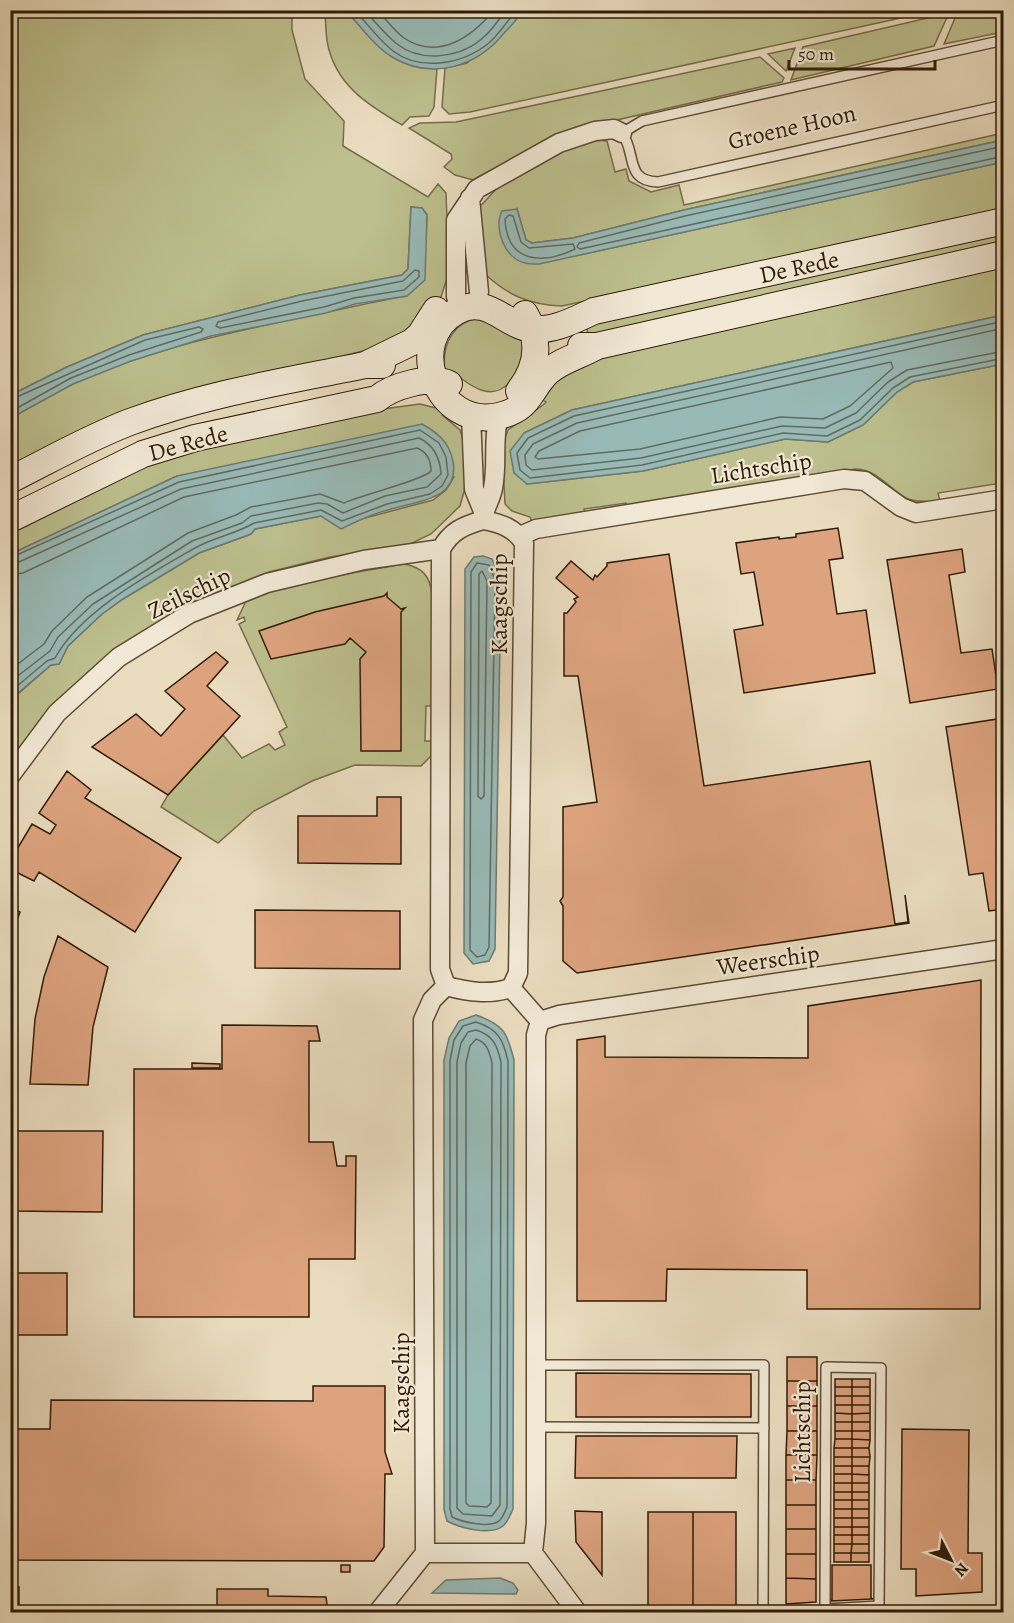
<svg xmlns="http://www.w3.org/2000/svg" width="1014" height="1623" font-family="Alegreya,serif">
<rect width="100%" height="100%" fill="#eadcbf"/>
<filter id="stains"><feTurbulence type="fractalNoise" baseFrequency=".00333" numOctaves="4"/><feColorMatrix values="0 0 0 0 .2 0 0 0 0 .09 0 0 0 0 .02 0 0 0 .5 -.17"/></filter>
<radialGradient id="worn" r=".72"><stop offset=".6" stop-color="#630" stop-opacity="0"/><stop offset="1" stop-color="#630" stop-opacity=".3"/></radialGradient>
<path fill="#bdbf8e" stroke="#766d4a" stroke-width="1.5" d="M11 11H292V30L305 79 344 121 343 146 428 197 438 184 446 193 449 272 441 297 408 332 378 347 113 416 64 438 11 467V418C32 407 53 393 75 383 151 349 231 332 313 315 344 309 375 301 407 296L426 241 427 215 422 208 411 207 408 269 402 275 300 295 143 335 67 367 11 395Z
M325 11H346C375 41 392 66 437 69L434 107 429 116 410 117 402 125C372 107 341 89 330 53 325 40 326 24 325 11Z
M522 11H933L470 112 449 114 442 107 445 68 467 63Z
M958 11H1003V32L944 44Z
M949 13 934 46 791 80 803 47Z
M795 48 786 71 768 54Z
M760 57 784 78 782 82 556 134 473 180 455 175 444 167 452 159 451 154 409 128 420 123 456 122Z
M1003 133V140L684 210 573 238 532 243 526 240 517 209 504 244 575 256 1003 162V211L562 306C531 305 509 296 486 275L480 206C488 199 495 189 503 183 528 165 577 137 607 141L615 172 626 169 629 181 651 192 679 185 684 205Z
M1003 232V247L589 339 586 325Z
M1003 266V315L572 410 524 433 527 484 643 471 785 439 828 442 863 425 897 392 913 382 1003 364V489L1001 483 938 493 940 501C929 501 915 503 906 498 888 488 877 469 855 469L627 507 626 503 584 509 585 513 532 522 530 517 512 511 505 504 502 446 508 430 543 405 546 402 540 398 551 383 596 356Z
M476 318C494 323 505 335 523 341 526 363 509 400 481 390 467 385 458 374 444 369 443 344 451 325 476 318Z
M420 404 444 410 442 415 460 430 465 445V488L460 506 431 534 408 545 330 557 269 572 209 596 167 619 11 763V700L51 665 59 664 68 646 102 614 123 599 199 553 251 534 255 529 321 516 365 518 433 500 446 490 454 477 177 476 11 554V534L141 468 197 450 390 408Z
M404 564C422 567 430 576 432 594V706H426L425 741H432V755L421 766 355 765 312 781 254 811 218 843 161 807 168 795 223 735 242 758 269 744 275 750 285 745 279 732 287 727 239 624 245 621 244 617 237 620 247 599C297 581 351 573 404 564Z"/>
<path fill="#98bab7" stroke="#6e7a70" stroke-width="1.5" d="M346 11H522C518 19 511 26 505 32 477 67 432 81 392 57 375 47 360 25 346 11Z
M1003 140V162L539 264C535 264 529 264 525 263 505 259 493 228 502 211L517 209 526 240 532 243 573 238 684 210Z
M411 207 422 208 427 215 425 280 407 296 355 304 326 313 211 336 131 361 73 384 11 418V395L67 367 143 335 300 295 402 275 408 269Z
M1003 315V364L913 382 897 392 863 425 828 442 785 439 643 471 527 484 514 473 510 451 524 433 572 410Z
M422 424C438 433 449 442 453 461 460 501 415 501 388 510 372 514 357 521 341 529L321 516 255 529 251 534 199 553 123 599 102 614 68 646 59 664 51 665 11 699V554L177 476Z
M483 556 492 559 501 579 495 949 489 961 473 964 464 953 465 569 474 557Z
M476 1015C504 1025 507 1032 514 1060L513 1509C510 1515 508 1522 503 1526 490 1536 460 1528 447 1521L444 1510V1060L449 1038 459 1021Z
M500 1578 513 1583 518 1590 516 1594 432 1593 446 1580Z"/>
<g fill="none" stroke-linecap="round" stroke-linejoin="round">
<path stroke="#646a5e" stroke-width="1.5" d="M354 10C367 23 379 40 393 51 421 72 463 64 489 43 499 34 508 21 516 10
M364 10C375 21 385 35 397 44 423 64 463 57 485 36 493 29 499 19 506 10
M377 10C386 19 394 31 404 38 438 61 472 37 494 10
M1004 146 685 216 579 243 577 247 580 249 1004 156
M509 215 513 216 521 242 529 248 573 244 575 249C542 265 507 263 505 219Z
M415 270 419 271V277L404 290 354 298 324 307 220 328 216 326 218 322 302 301 403 281Z
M1004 321 574 416 528 438 517 453 520 470 530 478 642 465 783 433 827 436 860 420 893 388 910 377 1004 358
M1004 328 577 423 533 444 525 455 526 465 532 470 641 458 782 426 825 428 856 413 888 382 907 370 1004 351
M891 362 893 368 850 406 823 419 780 417 640 449 538 459 535 457 539 451 580 431Z
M10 400 145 340 199 327 203 329 201 332 129 355 71 378 10 412
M10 558 179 482 420 430 439 443 446 457 448 475 442 486 430 494 387 504 342 521 321 510 254 523C236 534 214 537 195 548 148 575 81 611 55 658L47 661 10 692
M477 563 489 565 495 580 489 947 485 955 477 957 470 950 471 572Z
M10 566 181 489 419 438C434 445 440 457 441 474L427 487 385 496 343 513 327 504 318 503 251 516 242 523 192 541 93 604 58 637 50 651 10 682
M482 571 487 581 484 796 481 799 478 796 479 574Z
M10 575 23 573 184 497 417 448C427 452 431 461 431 471 424 480 361 495 344 503L320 494 251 507 236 515 188 533 87 597 52 631 44 644 10 670
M476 1022C498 1029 503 1039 508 1061L507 1507C505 1511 503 1517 500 1520 492 1529 462 1522 452 1517L450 1509V1061L454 1040 463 1026Z
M476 1030C493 1035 497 1045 501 1062L500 1505 492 1516 463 1514 457 1508V1062L461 1043 468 1032Z
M476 1039C488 1043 489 1052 492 1063L491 1503 487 1507 469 1506 466 1503V1063L470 1046Z"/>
</g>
<path fill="#dda37f" stroke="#301b06" stroke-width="1.5" d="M838 528 843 558 829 560 837 614 866 610 875 673 744 693 734 630 763 625 754 572 741 574 736 543 779 537V539L796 537V534Z
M962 549 965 572 949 575 961 653 992 649 998 689 910 703 887 560Z
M669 554 704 786 870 761 895 924 908 922 905 895 909 923 577 973 563 961V906L560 901 563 897V807L597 802 578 676H564V613H567L576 602 574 599 578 597 556 578 571 561 593 580 595 575 597 577 607 566V563Z
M387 593V597L401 609 405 608 401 612V751H361L360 659 366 652 350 638 345 644 271 659 259 631 315 612 384 596Z
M216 652 228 662 207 686 240 716 168 795 92 747 136 714 161 736 185 709 165 691Z
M1004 718V909L989 911 983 873 969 875 946 727Z
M67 771 91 790 85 798 181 858 135 932 39 872 34 881 10 869V861L32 824 50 834 56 825 39 813Z
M377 797H401V864L298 863V816H377Z
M10 906 20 912 10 940Z
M255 910 400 911V969L255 968Z
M58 936 108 967 93 1027 88 1085 30 1084 35 1019 44 977Z
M981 980 980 1309H807V1270L667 1269 666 1301H577V1040L605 1036V1057L808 1058V1006Z
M222 1025 317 1026 320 1041H309V1142H333L337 1166H346V1156H356L355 1259H309V1317H134V1069H222Z
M192 1063 220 1064V1068H192Z
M10 1131H103L102 1212 10 1211Z
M10 1273H67V1335H10Z
M787 1357H817V1381H787Z
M576 1373 751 1374V1417H576Z
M835 1379H852V1387H835Z
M852 1379H870V1387H852Z
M787 1381H817V1406H787Z
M313 1386H385V1452L392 1474H385L384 1547 374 1561 10 1560V1429H50L51 1400 313 1401Z
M835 1387H852V1396H835Z
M852 1387H870V1396H852Z
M835 1396H852V1405H835Z
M852 1396H870V1405H852Z
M835 1405H852V1414L835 1413Z
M852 1405H870V1413L852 1414Z
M787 1406H817V1431H787Z
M835 1413 852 1414V1422H835Z
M870 1413V1422H852V1414Z
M835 1422H852V1431H835Z
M852 1422H870V1431H852Z
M902 1429 969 1430 968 1553H982V1592L916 1596V1569H901Z
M787 1431H817V1455H786Z
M835 1431H852V1439H835Z
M852 1431H870V1440L852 1439Z
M576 1436H737L736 1478H575Z
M835 1439H852V1448H834Z
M852 1439 870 1440 869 1448H852Z
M834 1448H852V1457H834Z
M852 1448H869L870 1457H852Z
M786 1455H817L816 1480H786Z
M834 1457H852V1466H834Z
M852 1457H870L869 1466H852Z
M834 1466H852V1474H834Z
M852 1466H869V1475L852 1474Z
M834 1474H852V1483H834Z
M852 1474 869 1475V1483H852Z
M786 1480H816V1505H786Z
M834 1483H852V1492H834Z
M852 1483H869V1492H852Z
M834 1492H852V1500H834Z
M852 1492H869V1500H852Z
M834 1500H852V1509H834Z
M852 1500H869V1509H852Z
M786 1505H816V1529H786Z
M834 1509H852V1518H834Z
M852 1509H869V1518H852Z
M575 1511 602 1512V1575L576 1542Z
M648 1512H693V1610L648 1612Z
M693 1512H736V1608L693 1610Z
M834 1518H852V1527H834Z
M852 1518H869V1527H852Z
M834 1527H852V1535H834Z
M852 1527H869V1535H852Z
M786 1529H816V1554H786Z
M834 1535H852V1544H834Z
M852 1535H869V1544H852Z
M834 1544H852L851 1553H834Z
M852 1544H869V1553H851Z
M834 1553H851V1562H834Z
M851 1553H869V1562H851Z
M786 1554H816V1579L786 1578Z
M341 1565H350V1572H341Z
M832 1565H871V1598L873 1599 830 1601 832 1600Z
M786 1578 816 1579V1602L786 1604Z
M10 1587H19V1612H10Z
M217 1589H268V1596L326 1597 328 1612H217Z"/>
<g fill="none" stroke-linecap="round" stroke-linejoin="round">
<g stroke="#5e4b34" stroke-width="12">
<path id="lane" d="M1004 40 642 121 622 133C637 153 624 181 658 182L1004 105
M536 1365H764L763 1612
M535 1427 764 1428
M825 1609 826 1367 881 1368 879 1606
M825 1612V1609L879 1606V1612"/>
</g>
<g stroke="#5e4b34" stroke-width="21">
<path id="street" d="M470 198 479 292
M456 297V220L477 189 559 143 595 131 614 129 622 133
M471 415 474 489 483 511
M483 520C500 523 515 528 524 543L518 973 511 988 540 1021 536 1035V1523L533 1553H425L423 1020 432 1000 446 986 440 969 441 549C451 531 463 526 483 520Z
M483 520C484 508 491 500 493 488 498 464 492 439 499 415
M520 536 536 529 844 479 865 481 901 507 916 513 1004 499
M10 776 57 713 119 657 189 614 267 583 364 560 441 549
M446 986C469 992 489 995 511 988
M540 1021 559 1015 1004 949
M533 1553 577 1612
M378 1612 425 1553"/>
</g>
<g stroke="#301b06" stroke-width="28">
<path id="secondary" d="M581 346H597L1004 254
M597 346C582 355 561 360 548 372 529 390 532 408 499 416 436 430 404 340 457 311 488 294 506 327 533 329 555 331 576 319 594 311L1004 221
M365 365 412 342 420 335 436 310
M519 391C538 367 541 340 525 314
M10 480C50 460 88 438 130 422 205 394 287 381 365 365H382
M10 519 143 454 195 438 377 399C392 386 430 375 449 384"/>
</g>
<use href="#lane" stroke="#f1e8d5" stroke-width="9"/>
<use href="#street" stroke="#f1e8d5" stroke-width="18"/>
<use href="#secondary" stroke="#f1e8d5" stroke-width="26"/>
</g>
<g text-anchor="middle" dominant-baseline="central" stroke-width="4.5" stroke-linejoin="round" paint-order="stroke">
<g font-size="24" fill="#301b06" stroke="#f1e8d5">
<text transform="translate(792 127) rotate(-13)">Groene Hoon</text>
<text transform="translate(799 267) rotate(-12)">De Rede</text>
<text transform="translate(188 443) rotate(-15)">De Rede</text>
<text transform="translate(761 468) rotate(-9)">Lichtschip</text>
<text transform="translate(189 593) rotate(-26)">Zeilschip</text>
<text transform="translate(499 604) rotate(-90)">Kaagschip</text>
<text transform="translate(768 960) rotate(-8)">Weerschip</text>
<text transform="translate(401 1383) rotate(-90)">Kaagschip</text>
<text transform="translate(802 1432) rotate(-90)">Lichtschip</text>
</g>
</g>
<rect width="1014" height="1623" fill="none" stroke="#eadcbf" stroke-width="36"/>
<rect x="12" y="12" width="990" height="1599" fill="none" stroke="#301b06" stroke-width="3"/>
<rect x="18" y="18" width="978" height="1587" fill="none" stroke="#301b06" stroke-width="1.5"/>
<g transform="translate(951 1560) rotate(132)" stroke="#f1e8d5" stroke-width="4.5" paint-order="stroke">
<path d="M0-4.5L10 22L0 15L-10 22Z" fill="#301b06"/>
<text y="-9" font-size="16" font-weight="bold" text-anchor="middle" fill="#301b06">N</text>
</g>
<path d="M789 60v9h146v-9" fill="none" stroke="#301b06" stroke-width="3"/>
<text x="798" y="60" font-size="18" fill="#301b06" stroke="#f1e8d5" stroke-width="4.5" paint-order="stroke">50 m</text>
<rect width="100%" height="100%" filter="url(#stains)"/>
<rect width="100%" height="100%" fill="url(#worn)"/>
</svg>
